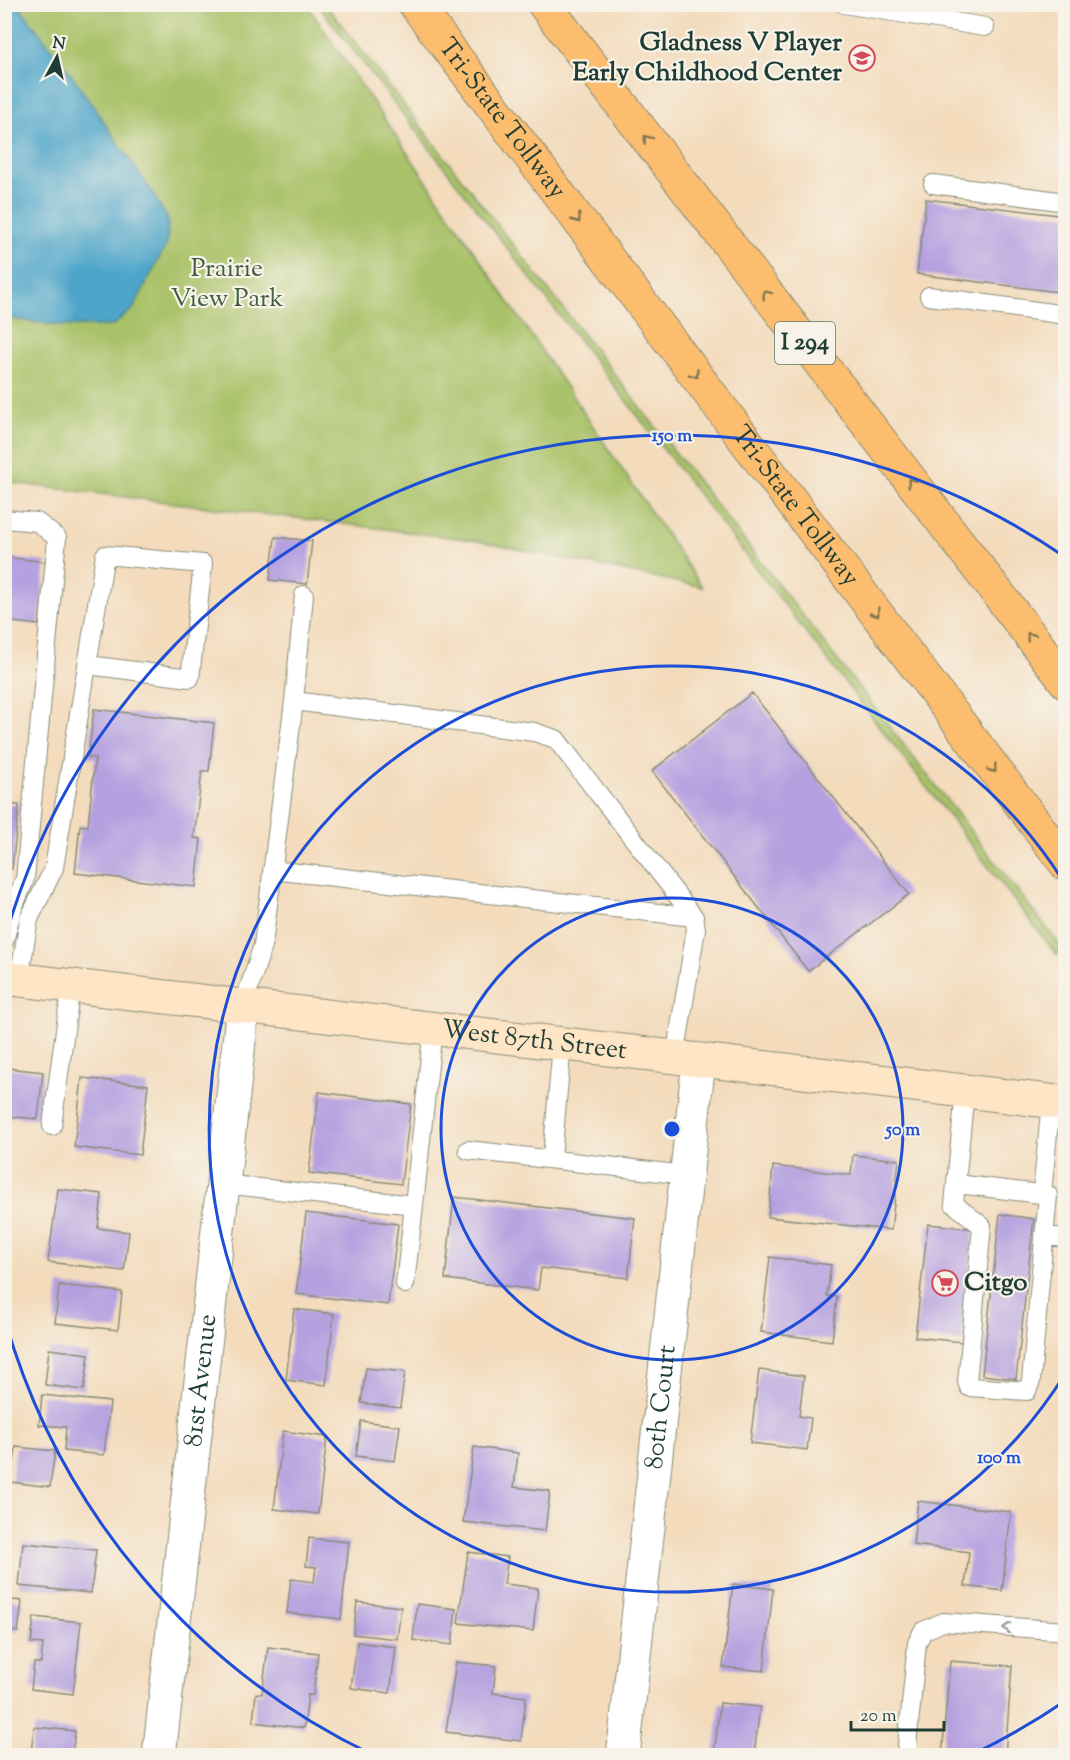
<svg xmlns="http://www.w3.org/2000/svg" width="1070" height="1760" font-family="'Sorts Mill Goudy',serif">
<rect width="100%" height="100%" fill="#f7f3e8"/>
<filter id="ink" filterUnits="userSpaceOnUse"><feTurbulence type="fractalNoise" baseFrequency=".0167" numOctaves="2"/><feDisplacementMap in="SourceGraphic" scale="12" xChannelSelector="R" yChannelSelector="G"/><feConvolveMatrix kernelMatrix="1 2 1 2 8 2 1 2 1" color-interpolation-filters="sRGB"/></filter>
<filter id="wash" filterUnits="userSpaceOnUse"><feTurbulence type="fractalNoise" baseFrequency=".008" numOctaves="4" result="noise"/><feDisplacementMap in="SourceGraphic" scale="24" xChannelSelector="R" yChannelSelector="G"/><feGaussianBlur stdDeviation="1.35" result="paint"/><feColorMatrix in="noise" values="0 0 0 0 0 0 0 0 0 0 0 0 0 0 0 0 0 1.4 0 .05"/><feComposite in="paint" operator="in"/></filter>
<g filter="url(#wash)">
<rect width="100%" height="100%" fill="#f3dbbc"/>
<path fill="#a9c167" stroke="#647f4e" stroke-width="1.5" d="M5 5H307L702 587 473 540 5 482Z
M318 5H326L1063 949 1057 955Z"/>
<path fill="#4da5ca" stroke="#36717f" stroke-width="1.5" d="M18 5 73 77 152 192 168 220 167 243 133 309 112 326H64L5 318 4 5Z"/>
<g id="blocks">
<path fill="#b5a0e0" d="M926 199 1066 216V293L917 274Z
M275 537 312 541 307 584 270 580Z
M4 557 46 562 39 625 4 621Z
M752 693 909 894 808 971 652 771Z
M94 709 214 723 209 771H202L194 838 201 839 196 887 75 873 80 825 88 826 95 758H88Z
M4 804 19 805 12 869 4 868Z
M7 1068 43 1072 38 1119 4 1116Z
M82 1078 148 1085 140 1155 74 1147Z
M319 1092 411 1104 401 1184 309 1173Z
M853 1155 899 1160 891 1230 768 1217 773 1166 851 1175Z
M58 1189 102 1194 98 1228 129 1232 124 1271 48 1262Z
M454 1197 635 1218 628 1278 541 1268 538 1290 445 1279Z
M306 1213 398 1224 388 1305 296 1294Z
M1000 1214 1034 1219 1016 1379 982 1375Z
M928 1224 974 1229 962 1342 915 1337Z
M770 1257 831 1265 827 1296 837 1297 832 1341 761 1332Z
M59 1285 122 1292 118 1330 55 1323Z
M294 1309 334 1314 326 1385 286 1380Z
M49 1349 89 1354 84 1390 45 1385Z
M366 1368 405 1372 400 1408 361 1403Z
M759 1370 804 1376 799 1416 811 1418 807 1450 750 1443Z
M42 1395 110 1402 104 1455 64 1451 66 1427 39 1425Z
M361 1421 400 1426 395 1461 356 1456Z
M283 1431 327 1437 318 1514 274 1509Z
M16 1447 55 1451 50 1487 11 1482Z
M474 1447 518 1453 514 1487 550 1491 545 1531 463 1522Z
M918 1501 1011 1512 1002 1591 965 1586 969 1552 913 1545Z
M309 1538 349 1542 341 1619 287 1613 291 1579 314 1582 316 1567 306 1566Z
M23 1543 96 1550 91 1593 19 1586Z
M468 1552 508 1557 504 1584 538 1588 533 1631 458 1623Z
M733 1584 773 1589 764 1671 723 1667Z
M4 1599 22 1601 18 1632 4 1630Z
M357 1602 401 1607 397 1639 353 1634Z
M417 1604 456 1609 452 1645 413 1640Z
M34 1617 81 1622 73 1694 31 1689 34 1663H41L43 1644 31 1643Z
M357 1642 396 1647 390 1693 351 1688Z
M268 1647 318 1653 313 1695H308L304 1728 253 1722 256 1693 262 1694Z
M950 1661 1012 1666 1005 1756H942Z
M456 1662 496 1666 493 1693 526 1697 521 1741 446 1732Z
M720 1703 760 1707 754 1756H714Z
M34 1727 75 1731 72 1756H4V1750L31 1753Z"/>
</g>
</g>
<g filter="url(#ink)">
<use href="#blocks" fill-opacity="0" stroke="#898c78" stroke-width="1.5"/>
<g fill="none" stroke-linecap="round" stroke-linejoin="round">
<g stroke="#898c78" stroke-width="20">
<path id="service" d="M844 4 985 27
M933 184 1066 202
M929 296 1066 315
M4 519 37 522 57 538 25 879 13 908 4 941
M294 701 534 732 556 739 694 917 696 929 675 1057
M272 870 694 917
M19 980 29 919 54 868 105 555 203 564 190 678 88 665
M243 1006 263 945 294 701 304 595
M52 1126 71 986
M468 1150 686 1175
M552 1159 562 1044
M223 1184 414 1205 433 1028
M957 1184 1048 1195 1031 1381 1027 1391 969 1387 967 1382 982 1226 954 1204 965 1091
M1042 1194 1051 1102
M1044 1236 1066 1238
M405 1284 414 1205
M906 1756 917 1643 923 1631 943 1622 1066 1631"/>
</g>
<g stroke="#898c78" stroke-width="35">
<g id="minor">
<path id="s1" d="M159 1756 243 1006"/>
<path id="s2" d="M623 1756 699 1060"/>
</g>
</g>
<g stroke="#898c78" stroke-width="35">
<g id="secondary">
<path id="s3" d="M4 978 1066 1103"/>
</g>
</g>
<g stroke="#898c78" stroke-width="35">
<g id="motorway">
<path id="s4" d="M415 4 1066 864"/>
<path d="M544 4 1066 682"/>
</g>
</g>
<use href="#service" stroke="#fff" stroke-width="18"/>
<use href="#minor" stroke="#fff" stroke-width="33"/>
<use href="#secondary" stroke="#fee5c5" stroke-width="33"/>
<use href="#motorway" stroke="#fcbd6e" stroke-width="33"/>
</g>
<defs><path id="oneway-chevron" d="M-2-3.5L2.5 0L-2 3.5" fill="none" stroke-width="1.6" stroke-linecap="round" stroke-linejoin="round" transform="scale(1.5)"/></defs>
<g stroke="#82774e">
<use href="#oneway-chevron" transform="translate(647 139) rotate(-128)"/>
<use href="#oneway-chevron" transform="translate(577 219) rotate(53)"/>
<use href="#oneway-chevron" transform="translate(766 294) rotate(-128)"/>
<use href="#oneway-chevron" transform="translate(695 374) rotate(53)"/>
<use href="#oneway-chevron" transform="translate(911 482) rotate(-128)"/>
<use href="#oneway-chevron" transform="translate(876 613) rotate(53)"/>
<use href="#oneway-chevron" transform="translate(1030 636) rotate(-128)"/>
<use href="#oneway-chevron" transform="translate(993 769) rotate(53)"/>
</g>
<use stroke="#8f9e9a" href="#oneway-chevron" transform="translate(1007 1628) rotate(-175)"/>
</g>
<g fill="none" stroke="#1d4ed8" stroke-width="3">
<circle cx="672" cy="1129" r="231"/>
<path d="M1065 1374A463 463 0 1 1 1065 884"/>
<path d="M1065 1701A694 694 0 0 1 971 1755M373 1755A694 694 0 0 1 5 1320M5 938A694 694 0 0 1 1065 557"/>
</g>
<defs>
<g id="school-ring" transform="scale(1.35)"><circle r="9.5" fill="#f7f3e8" stroke="#d1495b" stroke-width="1.5"/><path d="M0-5L7-2L0 1L-7-2ZM-4 1L0 2.5L4 1V4Q0 6-4 4Z" fill="#d1495b"/></g>
<g id="supermarket-ring" transform="scale(1.35)"><circle r="9.5" fill="#f7f3e8" stroke="#d1495b" stroke-width="1.5"/><path d="M-6-5.5h2.5l.6 2H6L4.5 2H-2.5L-4.4-4H-6ZM-1.5 3.2a1.3 1.3 0 1 0 .1 0ZM3 3.2a1.3 1.3 0 1 0 .1 0Z" fill="#d1495b"/></g>
</defs>
<g fill-rule="evenodd">
<use href="#school-ring" x="862" y="58"/>
<use href="#supermarket-ring" x="945" y="1283"/>
</g>
<g text-anchor="middle" dominant-baseline="central" stroke-width="4.5" stroke-linejoin="round" paint-order="stroke">
<rect fill="#f7f3e8" stroke="#60746a" stroke-width="1.5" x="775" y="322" width="60" height="42" rx="4.5"/>
<g font-size="24" font-weight="bold" fill="#1f3d34">
<text x="805" y="343">I 294</text>
</g>
<g font-size="26" font-weight="bold" fill="#1f3d34" stroke="#f7f3e8" text-anchor="end">
<text x="842" y="43">Gladness V Player<tspan x="842" dy="30">Early Childhood Center</tspan></text>
<text x="964" y="1283" text-anchor="start">Citgo</text>
</g>
<g font-size="26" fill="#1f3d34" stroke="#f7f3e8">
<text stroke="none"><textPath href="#s4" startOffset="144">Tri-State Tollway</textPath></text>
<text stroke="none"><textPath href="#s4" startOffset="630">Tri-State Tollway</textPath></text>
<text stroke="none"><textPath href="#s3" startOffset="534">West 87th Street</textPath></text>
<text stroke="none"><textPath href="#s1" startOffset="378">81st Avenue</textPath></text>
<text stroke="none"><textPath href="#s2" startOffset="351">80th Court</textPath></text>
</g>
<g font-size="26" fill="#425e41" stroke="#f7f3e8">
<text x="227" y="269">Prairie<tspan x="227" dy="30">View Park</tspan></text>
</g>
</g>
<circle cx="672" cy="1129" r="9" fill="#1d4ed8" stroke="#f7f3e8" stroke-width="3"/>
<g font-size="18" text-anchor="middle" font-weight="bold" fill="#1d4ed8" stroke="#f7f3e8" stroke-width="4.5" stroke-linejoin="round" paint-order="stroke">
<text x="672" y="441">150 m</text>
<text x="903" y="1135">50 m</text>
<text x="999" y="1463">100 m</text>
</g>
<rect width="1070" height="1760" fill="none" stroke="#f7f3e8" stroke-width="24"/>
<g transform="translate(57 57) rotate(8)" stroke="#f7f3e8" stroke-width="4.5" paint-order="stroke">
<path d="M0-4.5L10 22L0 15L-10 22Z" fill="#1f3d34"/>
<text y="-9" font-size="16" font-weight="bold" text-anchor="middle" fill="#1f3d34">N</text>
</g>
<path d="M851 1721v9h93v-9" fill="none" stroke="#1f3d34" stroke-width="3"/>
<text x="860" y="1721" font-size="18" fill="#1f3d34" stroke="#f7f3e8" stroke-width="4.5" paint-order="stroke">20 m</text>
</svg>
